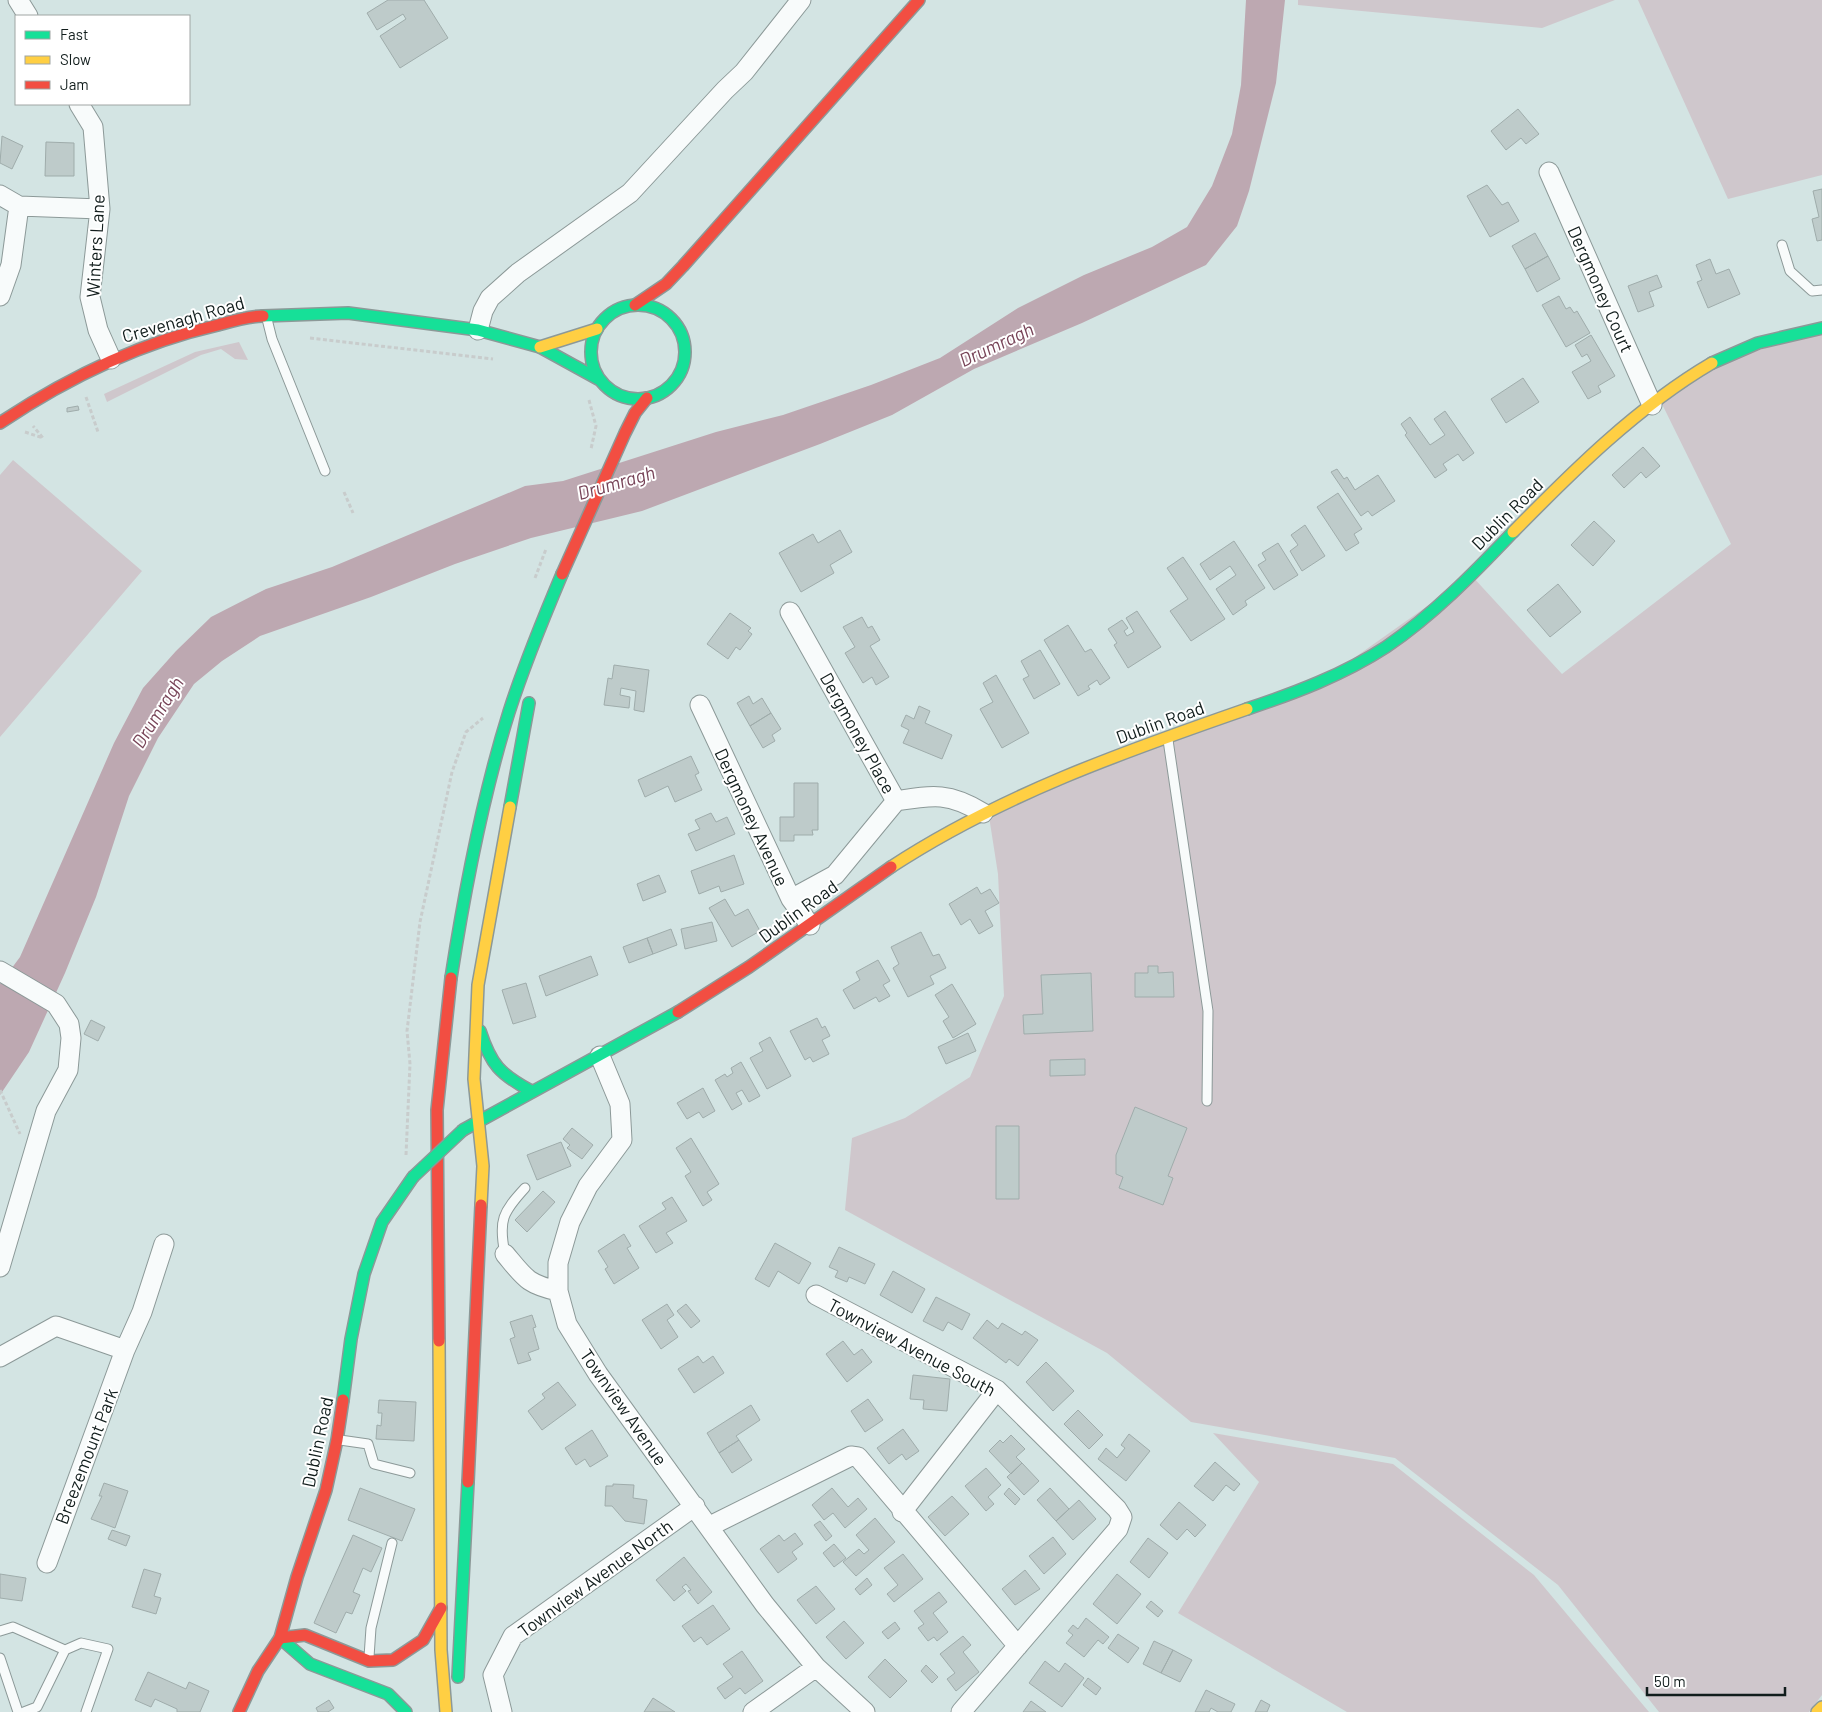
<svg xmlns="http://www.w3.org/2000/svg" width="1822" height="1712" font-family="Barlow,sans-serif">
<rect width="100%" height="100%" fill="#d3e4e3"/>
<path fill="#cfc7cc" d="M1298 0H1615L1542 28 1298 5Z
M1638 0H1822V175L1728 199Z
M1822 328V1695L1809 1712H1659L1558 1585 1395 1458 1191 1422 1107 1353 845 1210 852 1138 905 1118 970 1077 1004 996 998 874 988 810 1316 685 1471 575 1562 674 1731 544 1662 404 1689 375Z
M239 342 248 360 235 359 221 349 201 355 107 402 104 394 195 352Z
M13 460 142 571 0 737V475Z
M1213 1433 1393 1464 1534 1575 1649 1712H1347L1178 1613 1259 1482Z"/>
<path fill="#bda8b1" d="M1246 0H1285L1276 83 1249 191 1237 226 1206 265 1082 323 974 369 892 415 820 444 642 511 531 538 455 564 371 597 260 636 222 661 194 684 158 738 129 796 96 897 65 973 29 1052 0 1095V984L20 957 114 743 143 688 176 651 211 617 266 589 332 567 525 486 563 481 716 432 783 415 871 385 940 358 1018 308 1084 275 1152 247 1187 227 1212 186 1232 134 1241 85Z"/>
<path fill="#becbca" stroke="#9facab" d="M388 0H424L448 38 400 68 380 36 406 19 403 14 377 30 367 13Z
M1518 109 1539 134 1526 144 1521 138 1506 150 1491 131Z
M2 136 23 146 12 169 0 163Z
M46 142 74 143V176H45Z
M1487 185 1502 205 1508 202 1519 221 1490 237 1467 196Z
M1822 189V240L1817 241 1812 219 1819 217 1813 191Z
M1535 233 1548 256 1525 269 1512 246Z
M1548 256 1560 279 1537 292 1525 269Z
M1710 259 1716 274 1729 269 1740 294 1708 308 1697 282 1702 280 1696 265Z
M1657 275 1662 287 1649 292 1654 306 1638 312 1628 286Z
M1559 296 1566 309 1570 307 1574 313 1577 311 1590 333 1566 347 1542 305Z
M1591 335 1615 376 1598 386 1601 392 1588 399 1572 372 1591 361 1587 354 1582 357 1575 345Z
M1523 378 1539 402 1506 423 1491 399Z
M78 406 79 410 67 412V408Z
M1445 411 1474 453 1463 461 1458 454 1443 464 1447 470 1435 478 1405 435 1407 433 1401 424 1410 417 1430 445 1445 435 1434 419Z
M1643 447 1660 466 1646 478 1641 472 1624 488 1612 475Z
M1337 469 1344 479 1347 477 1355 490 1378 475 1395 501 1372 516 1368 511 1361 516 1331 472Z
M1338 493 1362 529 1354 534 1359 543 1346 551 1317 507Z
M1594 521 1615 541 1593 566 1571 545Z
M1305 525 1325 556 1302 571 1290 551 1298 545 1291 535Z
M840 530 852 552 830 565 834 573 801 592 779 553 813 534 818 543Z
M1234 541 1265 588 1245 601 1247 605 1233 615 1216 589 1236 575 1230 566 1210 580 1200 564Z
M1278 543 1298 575 1274 590 1258 565 1266 560 1262 553Z
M1183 557 1225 619 1191 641 1170 611 1188 599 1167 568Z
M1558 584 1581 612 1550 637 1527 610Z
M1137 611 1161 647 1128 668 1114 645 1117 643 1108 629 1122 620 1128 628 1124 631 1127 636 1134 632 1126 618Z
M730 613 751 628 748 631 752 634 740 650 736 647 728 659 707 644Z
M862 617 868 628 872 626 880 640 870 646 889 677 876 685 872 677 863 683 845 653 855 647 843 627Z
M1068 625 1085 652 1091 649 1110 678 1100 685 1097 680 1088 686 1090 689 1078 696 1044 640Z
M1040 650 1060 684 1034 699 1023 679 1029 676 1021 661Z
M614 665 649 670 644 712 634 710 636 691 621 688 620 695 630 697 629 708 604 705 608 678 612 679Z
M996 675 1029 733 1002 748 980 709 993 702 983 683Z
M749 696 753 704 762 698 771 713 750 726 737 703Z
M919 706 930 711 925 723 952 735 942 759 903 743 909 730 901 726 906 715 914 719Z
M771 713 781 729 772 735 775 741 763 748 750 726Z
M691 756 699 773 695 775 702 790 675 802 668 786 645 797 638 780Z
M794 783H818V830H812L813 835H794V841H780V817H794Z
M711 813 716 822 727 817 735 834 696 851 688 834 700 829 695 820Z
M734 855 744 884 721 892 719 886 699 894 691 871Z
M659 875 666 892 643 901 637 884Z
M977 887 981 894 990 889 999 903 985 911 993 926 979 934 970 919 961 925 949 904Z
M725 899 735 916 748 909 760 931 732 947 709 908Z
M712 922 717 941 685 949 681 929Z
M671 929 677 945 653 954 647 938Z
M921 932 933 956 939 954 946 968 930 976 934 984 908 997 893 968 899 964 891 947Z
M647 938 653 954 629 963 623 947Z
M591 956 598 975 546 996 539 976Z
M878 960 890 981 883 985 890 996 879 1002 876 997 854 1009 843 990 860 980 856 972Z
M1148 966H1158V973L1173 972 1174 997H1135V973H1148Z
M1091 973 1093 1031 1024 1034 1023 1015 1043 1014 1041 975Z
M526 983 536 1017 513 1024 502 990Z
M952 984 976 1024 953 1038 943 1021 949 1017 935 995Z
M817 1018 822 1028 825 1026 830 1036 822 1040 829 1054 813 1062 810 1057 805 1060 790 1031Z
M91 1020 105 1027 98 1041 84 1034Z
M968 1033 976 1051 946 1064 938 1047Z
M770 1037 791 1076 767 1089 750 1058 763 1051 759 1043Z
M1085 1059V1075L1050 1076V1060Z
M741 1062 760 1096 749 1102 742 1090 736 1093 742 1104 732 1110 715 1080 725 1074 727 1077 733 1073 731 1068Z
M703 1088 715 1111 703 1118 699 1112 687 1119 677 1103Z
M1135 1107 1187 1128 1168 1176 1173 1178 1163 1205 1119 1188 1123 1177 1116 1174V1155Z
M996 1126H1019V1199H996Z
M572 1128 593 1145 582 1159 567 1148 570 1145 563 1139Z
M691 1138 719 1184 707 1192 712 1200 703 1206 685 1176 691 1172 676 1148Z
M561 1142 571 1166 537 1180 527 1155Z
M543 1191 555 1202 527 1232 515 1220Z
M672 1197 687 1221 666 1233 673 1243 656 1253 639 1226 666 1209 662 1203Z
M624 1234 631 1246 627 1248 639 1268 614 1284 605 1269 608 1267 598 1251Z
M775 1243 811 1263 799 1284 778 1271 769 1287 755 1279Z
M839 1247 875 1264 865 1284 849 1277 847 1282 835 1277 838 1271 829 1267Z
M893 1271 925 1289 912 1313 880 1295Z
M936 1297 970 1314 962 1330 948 1322 943 1331 923 1321Z
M667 1304 674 1315 667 1320 678 1337 661 1349 642 1320Z
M686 1304 700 1321 691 1328 677 1311Z
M532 1315 536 1327 533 1328 539 1349 528 1353 531 1360 518 1364 510 1339 515 1337 510 1322Z
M987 1320 998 1329 1002 1323 1022 1335 1025 1331 1038 1340 1018 1366 1009 1359 1006 1363 973 1338Z
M843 1341 854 1355 862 1349 872 1362 847 1382 826 1354Z
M698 1356 703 1363 713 1356 724 1373 694 1393 678 1369Z
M1046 1362 1074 1391 1053 1411 1026 1382Z
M913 1375 950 1379 947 1411 923 1409 924 1400 910 1399Z
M558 1382 576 1405 542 1430 528 1411 545 1398 542 1394Z
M868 1399 883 1420 865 1432 851 1411Z
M379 1400 416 1402 414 1441 376 1439 377 1425 381 1426 382 1413H378Z
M751 1405 760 1420 736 1436 739 1440 719 1453 707 1433Z
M1078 1410 1103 1435 1089 1449 1064 1424Z
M903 1429 919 1451 906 1460 902 1454 889 1464 877 1448Z
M592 1430 608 1456 590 1467 585 1459 576 1465 565 1448Z
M1129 1434 1150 1451 1126 1481 1098 1459 1106 1448 1117 1458 1125 1448 1121 1445Z
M1011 1435 1025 1449 1016 1457 1022 1463 1011 1474 989 1451 1000 1440 1003 1443Z
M739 1440 752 1460 732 1473 719 1453Z
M1215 1462 1240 1484 1234 1491 1226 1485 1213 1501 1194 1486Z
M1022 1463 1039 1481 1024 1495 1007 1477Z
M986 1468 1001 1485 988 1497 994 1504 986 1511 965 1486Z
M104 1483 128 1491 115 1528 91 1519 102 1496H99Z
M613 1484 634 1485 633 1498 647 1500 644 1524 625 1521 612 1506H605L606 1486H613Z
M360 1488 415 1509 402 1541 348 1520Z
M832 1488 848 1507 858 1498 867 1509 845 1528 833 1513 824 1520 812 1505Z
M1009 1488 1020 1499 1015 1505 1004 1494Z
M1050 1488 1069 1509 1056 1521 1037 1500Z
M952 1496 969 1514 945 1536 928 1517Z
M1079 1500 1096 1519 1073 1540 1056 1521Z
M1179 1502 1206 1525 1195 1537 1187 1529 1177 1540 1160 1525Z
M875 1518 895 1542 856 1576 843 1562 859 1549 864 1554 869 1550 856 1535Z
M820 1521 832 1536 826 1541 814 1525Z
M112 1530 130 1536 126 1546 108 1539Z
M795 1533 803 1544 792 1552 797 1559 778 1573 760 1549 779 1535 784 1541Z
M353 1535 382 1548 371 1572 363 1568 353 1592 360 1595 352 1614 346 1612 336 1633 314 1623Z
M1053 1537 1066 1554 1044 1574 1029 1556Z
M1148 1538 1168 1553 1149 1578 1130 1562Z
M834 1544 846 1558 834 1567 823 1553Z
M903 1554 923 1579 894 1602 887 1594 898 1585 884 1568Z
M684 1557 712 1592 698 1604 688 1591 691 1590 686 1584 682 1587 686 1591 674 1601 656 1580Z
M144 1569 161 1574 154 1596 161 1598 156 1614 132 1607Z
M1025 1570 1040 1589 1015 1605 1002 1589Z
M0 1574 26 1578 22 1601 0 1598Z
M1117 1574 1141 1594 1117 1624 1093 1604Z
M867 1578 872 1585 860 1595 855 1589Z
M816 1586 835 1609 816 1624 797 1600Z
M939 1592 947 1602 933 1613 948 1632 937 1641 934 1637 928 1641 918 1628 924 1624 914 1611Z
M1151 1601 1163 1611 1158 1617 1146 1607Z
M713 1605 730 1629 707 1645 701 1637 694 1642 682 1626Z
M1086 1618 1109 1637 1103 1644 1098 1640 1084 1657 1066 1643 1073 1635 1068 1631 1073 1625 1078 1629Z
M844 1621 864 1643 846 1659 826 1637Z
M895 1622 900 1629 888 1639 882 1632Z
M1118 1634 1139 1648 1128 1663 1108 1648Z
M963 1636 971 1645 963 1652 979 1672 956 1691 947 1679 955 1673 940 1654Z
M1154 1641 1173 1650 1161 1673 1143 1664Z
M1173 1650 1192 1660 1180 1682 1161 1673Z
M742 1651 763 1681 745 1694 740 1688 725 1699 717 1688 733 1677 723 1664Z
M885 1659 907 1681 890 1698 868 1677Z
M1045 1661 1059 1672 1065 1663 1084 1678 1062 1707 1029 1683Z
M926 1665 938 1677 932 1683 921 1671Z
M148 1672 186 1689 189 1682 209 1691 200 1712H177V1709L155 1699 151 1707 135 1700Z
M1088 1678 1101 1688 1096 1695 1083 1685Z
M1206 1690 1235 1704 1231 1712H1218L1211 1708 1209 1712H1195Z
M653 1698 675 1712H644Z
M329 1700 334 1708 328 1712H318L316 1708Z
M1261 1700 1270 1705 1267 1712H1255Z
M1031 1701 1046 1712H1023Z"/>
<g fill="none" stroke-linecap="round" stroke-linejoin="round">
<g stroke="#8c9998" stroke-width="11">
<path id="lane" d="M1782 245 1790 271 1812 291 1822 290
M267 319 272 339 325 471
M1168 740 1208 1011 1207 1101
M505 1254C498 1220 503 1212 525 1188
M340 1440 368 1444 374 1464 410 1473
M0 1631 13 1627 65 1650
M369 1657 371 1628 392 1543
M0 1658 18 1712
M24 1712 37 1707 65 1650 81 1643 108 1649 86 1712"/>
</g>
<g stroke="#8c9998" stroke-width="21">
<path id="street" d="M18 0 28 16
M79 104 93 127 100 209 90 297 98 330 111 359
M1549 172 1652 405
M0 195 19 206 100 209
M0 296 11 265 19 206
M478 330 483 311 490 298 518 273 630 193 725 90 744 72 801 0
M790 612 896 801C933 795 949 792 983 813
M700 705 791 899 810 925
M791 899 835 875 896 801
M0 971 56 1004 69 1024 71 1038 68 1070 46 1111 0 1267
M600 1056 620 1104 622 1140 588 1186 570 1222 558 1263V1291L567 1324 598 1374 765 1605 816 1667 865 1712
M505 1254C525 1278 527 1284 558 1291
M816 1295 997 1390 1117 1509 1122 1517 1118 1529 961 1712
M125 1350 142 1312 164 1244
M0 1357 56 1326 125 1350 47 1563
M902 1512 997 1390
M710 1526 851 1456 858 1457 1018 1646
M502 1712 493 1675 513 1636 695 1506
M753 1712 816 1667"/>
</g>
<g stroke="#8c9998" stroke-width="14">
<path id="fast" d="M591 352a47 47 0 1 1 94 0a47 47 0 1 1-94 0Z
M263 316 348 313 478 330 540 347 600 380
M1712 363 1758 343 1822 328
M1247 709C1295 693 1343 675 1386 647 1433 615 1474 573 1513 532
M510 807 529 703
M451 978C465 888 482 798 509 712 524 665 543 619 562 574
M480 1031C491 1065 500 1074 531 1091
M463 1130 678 1012
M343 1400 351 1339 364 1274 382 1222 413 1177
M280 1638 310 1664 388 1694 406 1712
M458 1677 468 1482"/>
</g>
<g stroke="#8c9998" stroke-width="14">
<path id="slow" d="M540 347 597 329
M1513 532C1573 471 1637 407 1712 363
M891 867C1001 795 1123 752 1247 709
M481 1205 483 1166 474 1079 478 985 510 807
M439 1341 441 1650 446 1712
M1817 1712 1822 1707"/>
</g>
<g stroke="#8c9998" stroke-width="14">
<path id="jam" d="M635 305 666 284 683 266 919 0
M0 423C67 378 139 343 218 325 232 321 248 316 263 316
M562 574 625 433 635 413 647 398
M678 1012 749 967 891 867
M439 1341 437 1110 451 978
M468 1482 481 1205
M280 1638 305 1635 369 1661 393 1660 423 1640 441 1608
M239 1712 258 1671 280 1638 297 1577 326 1490 337 1440 343 1400"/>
</g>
<path stroke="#c8cccc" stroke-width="3" stroke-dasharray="4 2.5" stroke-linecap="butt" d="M310 338 493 359
M86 397 98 432
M589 400 596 426 591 449
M25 432 43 438 33 426
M344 492 353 513
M535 578 546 549
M0 1090 20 1134
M406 1155 410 1064 407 1031 420 922 452 772 466 732 483 718"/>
<use href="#lane" stroke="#f8fbfb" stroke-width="9"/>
<use href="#street" stroke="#f8fbfb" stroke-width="19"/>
<use href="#fast" stroke="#16e098" stroke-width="11"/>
<use href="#slow" stroke="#ffcf43" stroke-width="11"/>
<use href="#jam" stroke="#f24e42" stroke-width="11"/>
<g stroke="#8c9998" stroke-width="14" stroke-linecap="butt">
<path id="fast-bridge" d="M413 1177 463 1130"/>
</g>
<use href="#fast-bridge" stroke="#16e098" stroke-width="11"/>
</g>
<g text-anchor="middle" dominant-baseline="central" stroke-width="4" stroke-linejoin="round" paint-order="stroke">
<g font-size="18" fill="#111d1c" stroke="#fff">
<text transform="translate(95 246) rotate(-87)">Winters Lane</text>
<text transform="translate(1601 289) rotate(66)">Dergmoney Court</text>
<text transform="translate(183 319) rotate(-16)">Crevenagh Road</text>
<text transform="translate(1507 514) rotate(-45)">Dublin Road</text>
<text transform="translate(1160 722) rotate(-20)">Dublin Road</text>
<text transform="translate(858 733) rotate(61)">Dergmoney Place</text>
<text transform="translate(752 817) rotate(65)">Dergmoney Avenue</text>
<text transform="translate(798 911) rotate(-36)">Dublin Road</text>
<text transform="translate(912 1347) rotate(28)">Townview Avenue South</text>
<text transform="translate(624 1407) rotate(55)">Townview Avenue</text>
<text transform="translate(317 1442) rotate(-78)">Dublin Road</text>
<text transform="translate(86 1456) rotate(-69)">Breezemount Park</text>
<text transform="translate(595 1578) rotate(-36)">Townview Avenue North</text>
</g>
<g font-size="19" font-style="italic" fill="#774357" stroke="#fff">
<text transform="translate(996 344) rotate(-25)">Drumragh</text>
<text transform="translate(616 482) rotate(-16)">Drumragh</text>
<text transform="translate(157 712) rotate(-58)">Drumragh</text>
</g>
</g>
<rect x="15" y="15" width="175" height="90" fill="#ffffff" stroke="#a0a5a4"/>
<rect x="25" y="31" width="25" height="8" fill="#16e098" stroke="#a0a5a4"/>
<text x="60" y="40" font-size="15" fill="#111d1c">Fast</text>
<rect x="25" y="56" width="25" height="8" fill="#ffcf43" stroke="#a0a5a4"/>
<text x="60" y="65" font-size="15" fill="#111d1c">Slow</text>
<rect x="25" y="81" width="25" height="8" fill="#f24e42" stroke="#a0a5a4"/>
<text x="60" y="90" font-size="15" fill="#111d1c">Jam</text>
<path d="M1647 1687v8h138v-8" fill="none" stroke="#111d1c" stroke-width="2.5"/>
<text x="1654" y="1687" font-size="15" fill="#111d1c" stroke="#ffffff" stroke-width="4" paint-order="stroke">50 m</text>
</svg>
